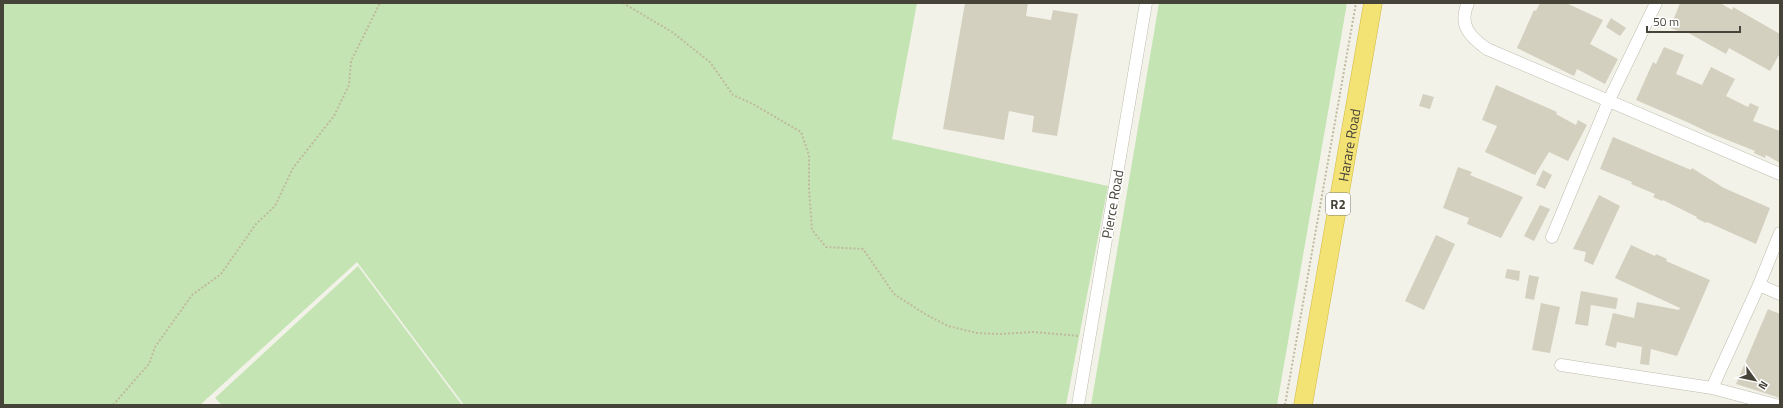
<svg xmlns="http://www.w3.org/2000/svg" width="1783" height="408" font-family="'Titillium Web',sans-serif">
<rect width="100%" height="100%" fill="#f3f2e9"/>
<path fill="#c5e4b4" d="M3 3H917L892 139 1108 186 1066 405H464L357 262 200 405H3Z
M1159 3H1347L1277 405H1091Z
M358 266 462 405H222L215 398Z"/>
<path fill="#d4d0bf" d="M965 3H1028L1026 16 1051 20 1053 10 1078 14 1057 136 1032 132 1034 116 1009 111 1004 140 943 129Z
M1540 3H1566L1603 20 1590 44 1618 59 1605 84 1577 69 1574 76 1517 48 1534 10 1536 11Z
M1680 3H1720L1732 10 1733 7 1780 34V53L1770 71 1729 48 1726 54 1685 31 1684 33 1670 28Z
M1611 18 1626 28 1620 36 1606 27Z
M1664 47 1684 55 1676 74 1702 85 1711 67 1735 79 1726 96 1748 107 1750 103 1759 107 1753 121 1780 131V163L1766 155 1765 158 1754 153 1755 151 1710 133 1687 122 1636 100 1653 62 1656 64Z
M1496 85 1557 112 1556 114 1576 125 1578 120 1587 125 1568 161 1549 152 1535 175 1485 152 1497 126 1482 120Z
M1423 94 1434 97 1430 109 1419 106Z
M1613 137 1691 170 1692 168 1724 188 1770 208 1756 244 1707 222 1706 223 1696 218 1697 217 1663 200 1662 201 1653 197 1655 194 1631 184 1632 182 1600 169Z
M1458 167 1472 172 1470 175 1523 197 1501 238 1467 224 1469 218 1443 208Z
M1543 170 1552 175 1545 189 1536 185Z
M1599 195 1620 206 1593 265 1584 261 1586 252 1573 249Z
M1540 205 1550 209 1534 241 1524 236Z
M1436 235 1455 244 1424 310 1405 301Z
M1631 245 1655 256 1656 254 1667 259 1666 261 1710 280 1677 356 1651 349 1649 365 1640 364 1642 347 1617 342 1616 348 1605 345 1613 313 1634 318 1637 302 1679 310 1680 308 1615 278Z
M1507 269 1520 271 1519 281 1505 278Z
M1529 275 1539 277 1534 300 1525 298Z
M1581 291 1618 298 1616 309 1591 305 1588 326 1575 324Z
M1541 303 1560 307 1550 353 1532 350Z
M1768 309 1780 314V398L1736 384Z"/>
<g fill="none" stroke-linecap="round" stroke-linejoin="round">
<g stroke="#bebbac" stroke-width="13">
<path id="minor" d="M1468 3C1458 25 1470 37 1487 49L1780 174
M1552 237 1609 100 1656 3
M1759 285 1780 294
M1561 365 1712 388 1776 405
M1712 388 1759 285 1780 233
M1078 405 1146 3"/>
</g>
<g stroke="#d2ba44" stroke-width="19">
<g id="highway">
<path id="s1" d="M1303 405 1373 3"/>
</g>
</g>
<path stroke="#bfba9e" stroke-width="2" stroke-dasharray="2 2" stroke-linecap="butt" d="M623 3 672 32 710 62 733 95 753 104 801 132 809 155V189L812 230 826 247 863 249 894 294 925 314 948 326 977 333 1001 334 1033 332 1079 336
M113 405 149 364 155 347 192 295 221 274 256 224 275 206 293 168 334 116 349 85 351 61 380 3
M1285 405 1356 3"/>
<use href="#minor" stroke="#fff" stroke-width="12"/>
<use href="#highway" stroke="#f3e274" stroke-width="18"/>
</g>
<g text-anchor="middle" dominant-baseline="central" stroke-width="3" stroke-linejoin="round" paint-order="stroke">
<rect fill="#fff" stroke="#7e7b74" stroke-width="1" x="1326" y="193" width="24" height="22" rx="3"/>
<g font-size="13" font-weight="bold" fill="#464338">
<text x="1338" y="204">R2</text>
</g>
<g font-size="14" fill="#464338" stroke="#fff">
<text stroke="none"><textPath href="#s1" startOffset="264">Harare Road</textPath></text>
<text transform="translate(1112 204) rotate(-80)">Pierce Road</text>
</g>
</g>
<rect width="1783" height="408" fill="none" stroke="#464338" stroke-width="8"/>
<g transform="translate(1755 380) rotate(123)" stroke="#ffffff" stroke-width="3" paint-order="stroke">
<path d="M0-3L7 15L0 10L-7 15Z" fill="#464338"/>
<text y="-6" font-size="11" font-weight="bold" text-anchor="middle" fill="#464338">N</text>
</g>
<path d="M1647 26v6h93v-6" fill="none" stroke="#464338" stroke-width="2"/>
<text x="1653" y="26" font-size="12" fill="#464338" stroke="#ffffff" stroke-width="3" paint-order="stroke">50 m</text>
</svg>
